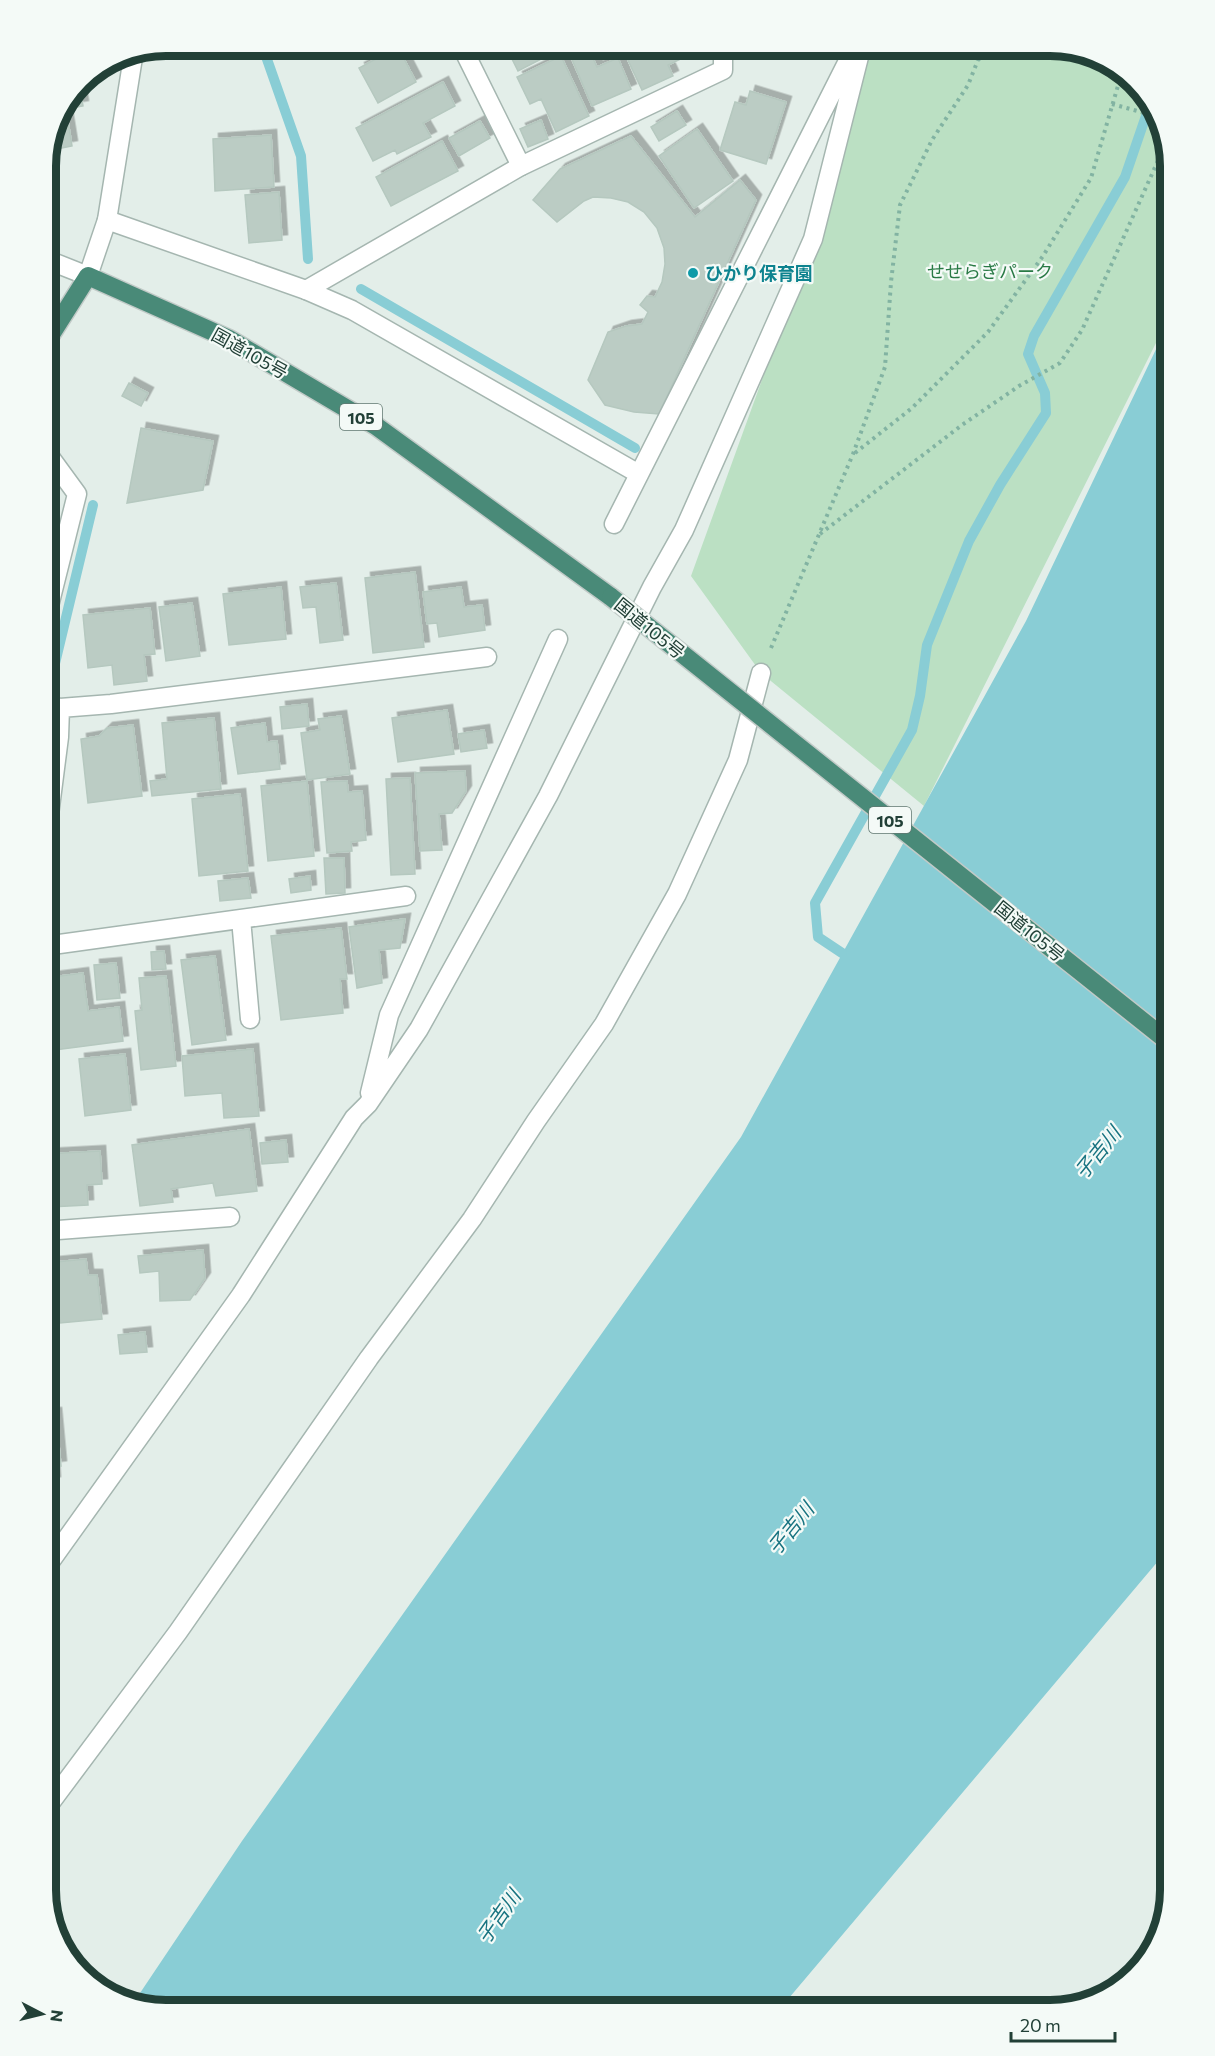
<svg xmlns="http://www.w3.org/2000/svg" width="1215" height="2056" font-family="Commissioner,'Noto Sans JP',sans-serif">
<defs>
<filter id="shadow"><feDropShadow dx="5.5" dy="-5.5" stdDeviation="0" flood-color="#0004"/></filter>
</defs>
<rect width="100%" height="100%" fill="#e3eee9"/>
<path fill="#bbe0c3" d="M861 45H1057L1117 66 1158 113 1170 166V315L924 806 761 673 691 576 813 239Z"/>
<path fill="#89cdd5" d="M1170 320V1547L778 2011H158L134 2002 242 1841 741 1137 1026 621Z"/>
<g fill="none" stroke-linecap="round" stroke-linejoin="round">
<path stroke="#89cdd5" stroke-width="10" d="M262 45 301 156 308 259
M361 289 635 448
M51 680 93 505
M842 953 818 937 815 903 912 730 920 696 927 645 969 541 1000 485 1046 413 1045 393 1028 354 1034 336 1125 177 1150 104"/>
</g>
<path fill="#bbccc4" stroke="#b5c8bf" stroke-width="1.5" filter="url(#shadow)" d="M192 45H224L193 51Z
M505 45H554L557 51 518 71Z
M578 45H587L597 67 618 58 631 89 592 106 568 50Z
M604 45H619L620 48 607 53Z
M650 45H682L687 56 668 65 673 76 642 90 626 56Z
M398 47 416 82 378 103 359 68Z
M561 56 589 116 556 132 541 99 530 104 517 77Z
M443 82 455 106 423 123 431 137 397 154 395 150 373 161 356 128Z
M79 83 83 106 66 109 72 146 47 151 54 119Z
M750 91 786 102 766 164 720 150 735 102 746 105Z
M677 111 686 125 659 141 651 127Z
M541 120 548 139 528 147 520 129Z
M480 121 490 138 459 156 449 138Z
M697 129 733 181 694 208 659 156Z
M271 135 274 187 215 191 213 139Z
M631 136 695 217 740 180 756 200 659 414 634 412 605 405 588 380 608 332 626 326 642 324 648 312 640 305 647 296 655 297 662 282 665 264 664 248 657 228 644 212 628 202 611 198 593 197 584 201 557 222 533 200 560 169Z
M442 141 458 171 391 206 376 177Z
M279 192 282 240 249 243 245 195Z
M129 383 148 393 141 406 122 396Z
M141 428 213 441 203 490 127 503Z
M45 507 52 509 45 537Z
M415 572 424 647 373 653 365 578Z
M336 583 343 640 320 643 316 607 303 608 300 587Z
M281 587 286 639 229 645 223 594Z
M461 587 464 607 482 605 485 630 439 637 437 623 427 624 423 592Z
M192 603 200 656 166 661 159 607Z
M150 608 155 654 144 655 147 681 114 685 112 665 88 668 83 615Z
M307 704 309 726 282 729 280 707Z
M447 710 454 754 398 762 392 718Z
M341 716 350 774 307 780 301 733 320 730 318 719Z
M214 718 221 789 152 796 150 781 167 779 162 723Z
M265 723 267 742 277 741 280 769 238 774 231 728Z
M133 725 142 796 88 803 81 739 99 736 107 728Z
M484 730 487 748 461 752 458 734Z
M465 771 466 791 452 813 439 814 442 850 420 851 415 773Z
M410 778 415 874 391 875 386 779Z
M307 781 314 856 268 861 261 786Z
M347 781 348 792 362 791 366 840 351 842 352 851 327 853 321 782Z
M240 794 248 871 199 876 192 799Z
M324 858H344L345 893 326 894Z
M310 876 311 890 291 893 289 879Z
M248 878 251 898 220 901 218 881Z
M405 919 400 948 379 950 382 983 357 988 349 927Z
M341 928 347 979H340L343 1013 281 1020 271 936Z
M164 951 166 969 152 970 151 952Z
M215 956 226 1040 192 1045 181 960Z
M116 963 120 998 97 1000 94 965Z
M83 973 88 1011 119 1007 123 1041 55 1050 45 978Z
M166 976 176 1066 141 1070 135 1011 142 1010 139 978Z
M253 1049 259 1116 224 1118 222 1093 185 1096 182 1056Z
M125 1054 131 1110 85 1116 79 1059Z
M249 1129 257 1191 216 1196 213 1183 171 1189 173 1202 140 1206 132 1145Z
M286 1140 288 1162 262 1164 260 1143Z
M100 1151 102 1184 87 1185 88 1205 50 1207 49 1189 45 1190 46 1154Z
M203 1250 205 1278 190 1300 160 1301 159 1271 140 1273 138 1256Z
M86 1259 88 1275H97L102 1319 60 1323 55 1280 45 1281V1263Z
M145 1332 147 1352 120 1354 118 1335Z
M56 1413 61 1466 54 1467 55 1482 45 1483V1414Z"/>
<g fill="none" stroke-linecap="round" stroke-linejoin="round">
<g stroke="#a5b6b0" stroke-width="21">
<path id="service" d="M461 45 521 166
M306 290 352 310 639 474
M614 524 854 49
M370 1093 389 1015 558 639
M45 1569 241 1295 354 1118 368 1104 419 1029 548 796 652 587 684 530 813 239 862 45
M45 1810 178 1632 369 1358 472 1219 536 1121 604 1024 677 894 738 760 761 673"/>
</g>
<g stroke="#a5b6b0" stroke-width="21">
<path id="minor" d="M107 220 306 290 521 166 723 70V57L718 45
M45 622 77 494 50 457 45 454
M45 706 60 708 111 704 487 657
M45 846 59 737 60 708
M241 919 250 1019
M45 946 406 896
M45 1231 230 1217"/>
</g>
<g stroke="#a5b6b0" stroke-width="21">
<path id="tertiary" d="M45 259 88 276 107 220 134 51"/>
</g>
<g stroke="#c1cac7" stroke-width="21">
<path id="trunk" d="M45 344 88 276 229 339 376 426 611 597"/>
</g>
<path stroke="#82b3a2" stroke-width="4" stroke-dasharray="3 4.5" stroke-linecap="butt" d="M978 60 996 45
M1112 104 1159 117
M855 453 912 408 988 332 1043 256 1091 178 1122 72
M820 534 962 425 1019 386 1060 363 1082 330 1165 145
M771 648 853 454 885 367 891 282 900 205 932 140 968 85 984 45"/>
<use href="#service" stroke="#fff" stroke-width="18"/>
<use href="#minor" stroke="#fff" stroke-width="18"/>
<use href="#tertiary" stroke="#fff" stroke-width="18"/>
<use href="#trunk" stroke="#498a78" stroke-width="18"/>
<g stroke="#c1cac7" stroke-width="21" stroke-linecap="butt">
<path id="trunk-bridge" d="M611 597 1170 1043"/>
</g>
<use href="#trunk-bridge" stroke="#498a78" stroke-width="18"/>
</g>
<circle fill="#0f9aa8" stroke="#f4faf7" stroke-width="2" cx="693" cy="273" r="6"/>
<g text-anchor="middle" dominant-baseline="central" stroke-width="4.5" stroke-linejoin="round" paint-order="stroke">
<g fill="#f4faf7" stroke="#617871" stroke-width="1.5">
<rect x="340" y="404" width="42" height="26" rx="4.5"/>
<rect x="869" y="807" width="42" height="26" rx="4.5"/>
</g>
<g font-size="16" font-weight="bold" fill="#224037">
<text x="361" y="417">105</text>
<text x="890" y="820">105</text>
</g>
<g font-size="18" fill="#297a45" stroke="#f4faf7">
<text x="990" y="271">せせらぎパーク</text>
</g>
<g font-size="18" font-weight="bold" fill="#0d838f" stroke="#f4faf7" text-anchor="start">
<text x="705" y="273">ひかり保育園</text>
</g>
<g font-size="18" fill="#224037" stroke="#f4faf7">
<text transform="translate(250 353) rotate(29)">国道105号</text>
<text transform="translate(650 628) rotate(39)">国道105号</text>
<text transform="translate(1030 931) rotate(39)">国道105号</text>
</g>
<g font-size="20" font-style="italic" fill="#187380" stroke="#f4faf7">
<text transform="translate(1097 1152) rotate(-51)">子吉川</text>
<text transform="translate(790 1528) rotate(-51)">子吉川</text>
<text transform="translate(498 1916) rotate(-55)">子吉川</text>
</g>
</g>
<path d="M0 0H1215V2056H0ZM166 56H1050A110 110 0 0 1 1160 166V1890A110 110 0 0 1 1050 2000H166A110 110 0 0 1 56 1890V166A110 110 0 0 1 166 56Z" fill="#f4faf7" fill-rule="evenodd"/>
<path fill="none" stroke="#224037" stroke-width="8" d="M166 56H1050A110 110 0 0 1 1160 166V1890A110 110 0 0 1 1050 2000H166A110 110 0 0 1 56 1890V166A110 110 0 0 1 166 56Z"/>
<g transform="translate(42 2014) rotate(97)" stroke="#f4faf7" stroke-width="4.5" paint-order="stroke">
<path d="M0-4.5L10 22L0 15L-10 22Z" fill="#224037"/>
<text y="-9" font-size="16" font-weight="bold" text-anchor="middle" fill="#224037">N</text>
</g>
<path d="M1011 2032v9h104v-9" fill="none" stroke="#224037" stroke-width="3"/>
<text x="1020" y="2032" font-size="18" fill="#224037" stroke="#f4faf7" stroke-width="4.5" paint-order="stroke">20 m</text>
</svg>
